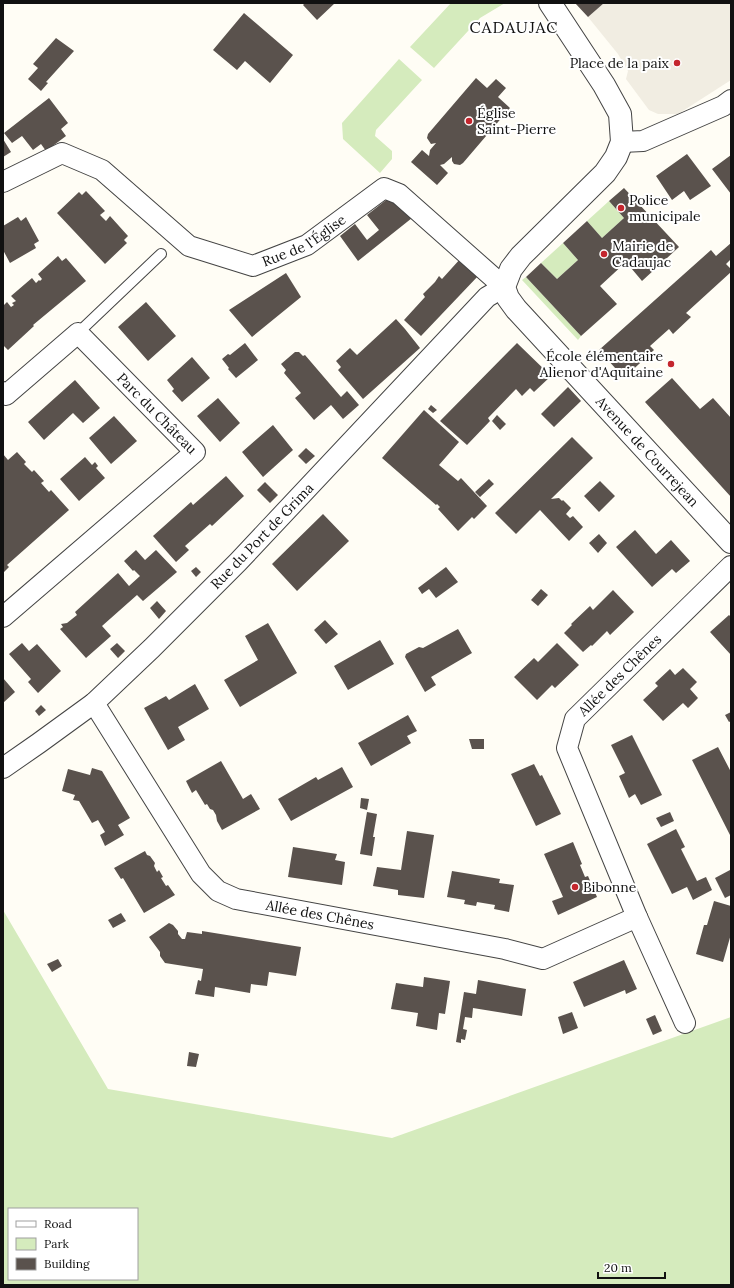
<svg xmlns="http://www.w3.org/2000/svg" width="734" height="1288" font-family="Lora,serif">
<rect width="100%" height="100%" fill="#fffdf5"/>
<path fill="#d5ebbd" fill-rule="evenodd" d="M451 3H505L480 18 434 68 410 47Z
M399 59 422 80 376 130 375 136 392 151V159L380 173 343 139 342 123Z
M609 201 624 218 602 238 587 221Z
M563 243 578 260 557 279 541 263Z
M526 277 581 336 578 340 522 280Z
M3 910 108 1089 392 1138 731 1017V1285H3ZM9 1209H137V1279H9Z"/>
<path fill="#f1ede2" d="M604 3H731V80L678 114H658L649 110 626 79 628 71 618 54 588 17Z"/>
<path fill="#5a524d" d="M305 3H335L317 20 303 5Z
M575 3H604L588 17Z
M244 13 293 55 270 83 245 61 237 70 213 50Z
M56 38 74 51 46 82 48 83 41 91 28 79 38 68 33 64Z
M476 78 487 88 496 79 506 88 498 97 510 108 463 163 460 165 454 164 452 161V157L444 164 440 165 448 173 437 185 411 162 422 150 429 156 430 150 436 143 431 144 427 138 428 134Z
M49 98 68 123 61 129 66 136 46 151 41 144 33 150 22 136 12 143 4 133Z
M3 139 11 152 3 157Z
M687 154 711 186 690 200 684 191 672 200 656 176Z
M731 155V194L712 169Z
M624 188 679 247 642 281 626 262 600 286 617 304 581 336 526 277 541 263 557 279 578 260 563 243 587 221 602 238 624 218 609 201Z
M86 191 105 211 100 215 106 221 110 216 128 236 124 240 127 243 105 264 57 213 79 192 82 195Z
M390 197 412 218 358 261 340 236 355 224 367 240 379 230 367 215Z
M18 217 21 221 26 217 39 241 34 244 36 248 10 263 3 250V226Z
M731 243V259L726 264 731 269V272L686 313 691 317 673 334 669 329 650 346 654 350 624 378 599 350 711 250 716 256Z
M58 256 62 261 66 258 86 281 33 325 34 326 8 350 3 345V306L7 302 11 307 14 305 12 303 16 301 11 296 32 278 36 283 39 280 40 281 42 279 38 274Z
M461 258 479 275 421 336 404 320 425 297 423 294 435 282 439 276 442 279Z
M286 273 301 297 252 337 229 310Z
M146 302 176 336 148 361 118 327Z
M396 319 405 329 420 348 363 399 338 370 341 367 336 361 350 348 357 355Z
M245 343 258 360 236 378 228 369 229 368 222 359 228 354 230 355Z
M517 343 551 376 534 392 530 388 522 396 516 389 488 418 490 421 467 445 440 421Z
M295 352H299L303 356 305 355 341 397 347 391 359 405 343 419 331 405 314 420 295 398 301 393 284 373 286 370 281 364Z
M192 357 210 378 182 402 172 391 174 389 167 380Z
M672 378 700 409 713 398 731 418V497L645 402Z
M75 380 100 408 83 423 73 413 44 440 28 422Z
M568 387 581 401 554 427 541 414Z
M218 398 240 423 220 442 197 416Z
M431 405 437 410 433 413 428 409Z
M424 410 459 442 439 465 458 481 461 478 487 506 474 519 472 517 458 531 438 509 440 507 437 504 436 505 382 458Z
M497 415 506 424 500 430 492 421Z
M114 416 137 441 111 464 89 438Z
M273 425 293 450 263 477 242 452Z
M572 437 593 458 551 499 559 498 562 501 563 500 571 508 566 514 570 518 573 516 583 527 569 541 540 510 516 534 495 513Z
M306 448 315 456 306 464 298 456Z
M17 452 26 462 24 464 32 472 34 470 44 481 41 483 49 492 51 490 69 510 7 565 9 567 3 573V454L8 460Z
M85 457 92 465 95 462 98 466 96 468 105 478 79 501 60 479Z
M226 476 244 496 212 526 210 524 185 546 189 550 176 562 153 536 191 502 193 505Z
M489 479 494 484 480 497 475 492Z
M600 481 615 496 599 512 584 496Z
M265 482 278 495 270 503 257 490Z
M323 514 349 541 297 591 272 564Z
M635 530 656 554 671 540 690 561 676 573 672 569 652 587 616 547Z
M599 534 607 543 598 553 589 543Z
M136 550 145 560 156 550 177 572 143 601 137 595 102 626 111 636 86 658 60 629 63 627 61 624 67 623 77 615 75 612 118 573 129 586 140 576 134 570 133 571 124 561Z
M196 567 201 572 196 577 191 571Z
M446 567 458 582 436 598 429 589 422 594 418 588Z
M541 589 548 595 538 606 531 600Z
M613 590 634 612 610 635 607 631 592 646 591 645 583 652 564 633 572 625 571 624 590 606 593 610Z
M157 601 166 611 159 619 150 608Z
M729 615 731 617V655L710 632Z
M325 620 338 634 326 644 314 630Z
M268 623 297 673 240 707 224 680 258 660 245 636Z
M458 629 472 653 431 677 436 685 425 692 405 657 406 654 419 647 423 648Z
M380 640 394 664 348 690 334 666Z
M22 643 29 651 37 644 61 671 38 693 28 682 31 679 9 654Z
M117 643 125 651 118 658 110 649Z
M557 643 579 665 555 688 552 685 537 700 514 677 534 658 538 662Z
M683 668 697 682 690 689 698 698 688 708 683 703 663 721 643 700 658 686 655 683 670 669 675 675Z
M3 678 15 692 3 703Z
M195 684 209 709 178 727 185 740 168 750 144 708 166 696 169 700Z
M41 705 46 710 39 716 35 711Z
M731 712V721L729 722 725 715Z
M408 715 417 731 407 736 411 743 371 766 358 743Z
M632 735 662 795 641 805 635 794 629 798 619 776 625 773 611 745Z
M469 739H484V749H472Z
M718 747 731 772V837L692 760Z
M221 761 243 799 251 794 260 809 222 830 217 821 216 815 213 810 210 809 207 804 205 805 196 790 192 793 186 781Z
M534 764 540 776 542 775 561 814 536 826 511 774Z
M342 767 353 787 291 821 278 799 316 777 318 780Z
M92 768 102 771 130 818 118 825 124 835 105 846 100 835 105 832 98 820 92 823 79 801 73 800 75 795 62 791 68 769 90 775Z
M361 798 369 799 367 810 360 808Z
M367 812 377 814 373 837H375L372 856 360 854Z
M670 812 674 821 661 827 656 818Z
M676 829 685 847 681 849 697 881 706 877 712 890 693 900 687 887 672 894 647 844Z
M407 831 434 835 424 898 398 895V890L373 886 377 867 401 870Z
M573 842 582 864 580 865 585 877 588 876 597 897 558 915 552 901 563 897 544 854Z
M293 847 337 854 335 860 345 862 342 885 288 877Z
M145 851 147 855 150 856 155 863 154 866 157 872 159 870 163 877 161 878 166 886 168 885 175 895 144 913 123 878 121 879 114 868Z
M730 870 731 895 725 898 715 878Z
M452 871 500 879 499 883 514 885 509 912 494 909 495 905 477 902 476 906 464 904 465 900 447 897Z
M714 901 731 906V934L723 962 696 954 704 925H707Z
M121 913 126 921 113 928 108 920Z
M169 923 173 925 178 931V934L182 939H185L187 932 202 934V931L301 947 296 976 269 972 267 986 251 984 250 993 215 987 214 997 195 994 198 980 201 981 203 969 165 963 160 956V952L149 937Z
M58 959 62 966 52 972 47 964Z
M624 960 637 989 626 994 625 990 584 1007 573 982Z
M424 977 450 981 445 1014 439 1013 437 1030 416 1026 418 1013 391 1009 396 983 423 987Z
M478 980 526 989 522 1016 473 1008 472 1018 465 1017 463 1029 467 1030 465 1040 461 1039V1043L456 1042 464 992 476 994Z
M572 1012 578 1028 563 1034 558 1017Z
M655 1015 662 1031 653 1035 646 1019Z
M189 1052 199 1054 196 1067 187 1066Z"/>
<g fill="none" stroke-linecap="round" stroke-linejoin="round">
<g stroke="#444" stroke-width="12">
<path id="service" d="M78 333 161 254"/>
</g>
<g stroke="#444" stroke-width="22">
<g id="minor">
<path d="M622 142 643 141 723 106 731 100"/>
<path id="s1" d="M3 182 62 153 102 170 189 246 253 266 307 245 384 188 399 194 504 287 487 297 238 562 152 648 94 703 39 743 3 768"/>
<path id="s2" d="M3 392 6 395 78 333 195 452 3 617"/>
<path id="s3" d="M94 703 201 874 218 891 236 899 505 949 543 959 637 917"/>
<path id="s4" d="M685 1023 637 917 567 748 575 719 731 566"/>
</g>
</g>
<g stroke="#444" stroke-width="24">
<g id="tertiary">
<path id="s5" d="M550 3 604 85 620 114 622 142 616 157 605 173 521 256 511 269 504 287 508 298 516 309 731 542"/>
</g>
</g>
<use href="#service" stroke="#fff" stroke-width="10"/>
<use href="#minor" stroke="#fff" stroke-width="20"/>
<use href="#tertiary" stroke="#fff" stroke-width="22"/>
</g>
<g fill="#c4262e" stroke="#fff" stroke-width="1.5">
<circle cx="677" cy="63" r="4"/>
<circle cx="469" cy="121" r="4"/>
<circle cx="621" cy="208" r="4"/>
<circle cx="604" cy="254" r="4"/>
<circle cx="671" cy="364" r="4"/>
<circle cx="575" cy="887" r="4"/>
</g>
<g text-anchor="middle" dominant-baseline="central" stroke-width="4" stroke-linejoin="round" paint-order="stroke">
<g font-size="14" fill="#111" stroke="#fff" text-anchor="start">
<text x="669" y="63" text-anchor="end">Place de la paix</text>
<text x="477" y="113">Église<tspan x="477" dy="16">Saint-Pierre</tspan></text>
<text x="629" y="200">Police<tspan x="629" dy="16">municipale</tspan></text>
<text x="612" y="246">Mairie de<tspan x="612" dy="16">Cadaujac</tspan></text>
<text x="663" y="356" text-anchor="end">École élémentaire<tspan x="663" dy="16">Alienor d'Aquitaine</tspan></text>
<text x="583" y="887">Bibonne</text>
</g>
<g font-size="14" fill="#111" stroke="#fff">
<text stroke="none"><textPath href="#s1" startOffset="349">Rue de l'Église</textPath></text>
<text stroke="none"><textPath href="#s2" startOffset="212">Parc du Château</textPath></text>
<text stroke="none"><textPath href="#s5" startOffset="568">Avenue de Courrejean</textPath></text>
<text transform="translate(262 536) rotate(-46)">Rue du Port de Grima</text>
<text stroke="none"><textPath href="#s4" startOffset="392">Allée des Chênes</textPath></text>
<text stroke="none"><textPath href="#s3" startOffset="331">Allée des Chênes</textPath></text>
</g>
<g font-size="16" letter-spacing="1" fill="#111" stroke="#fff">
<text x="514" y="27">CADAUJAC</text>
</g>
</g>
<rect width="734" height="1288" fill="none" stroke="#111111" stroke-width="8"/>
<rect x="8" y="1208" width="130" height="72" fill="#ffffff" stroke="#a0a0a0"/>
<rect x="16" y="1221" width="20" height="6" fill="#ffffff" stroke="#a0a0a0"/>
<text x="44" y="1228" font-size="12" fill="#111111">Road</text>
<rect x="16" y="1238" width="20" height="12" fill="#d5ebbd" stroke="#a0a0a0"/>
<text x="44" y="1248" font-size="12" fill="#111111">Park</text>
<rect x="16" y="1258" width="20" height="12" fill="#5a524d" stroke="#a0a0a0"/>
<text x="44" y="1268" font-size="12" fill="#111111">Building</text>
<path d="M598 1272v6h67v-6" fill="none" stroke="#111111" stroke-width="2"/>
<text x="604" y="1272" font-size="12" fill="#111111" stroke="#ffffff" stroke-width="3" paint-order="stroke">20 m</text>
</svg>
